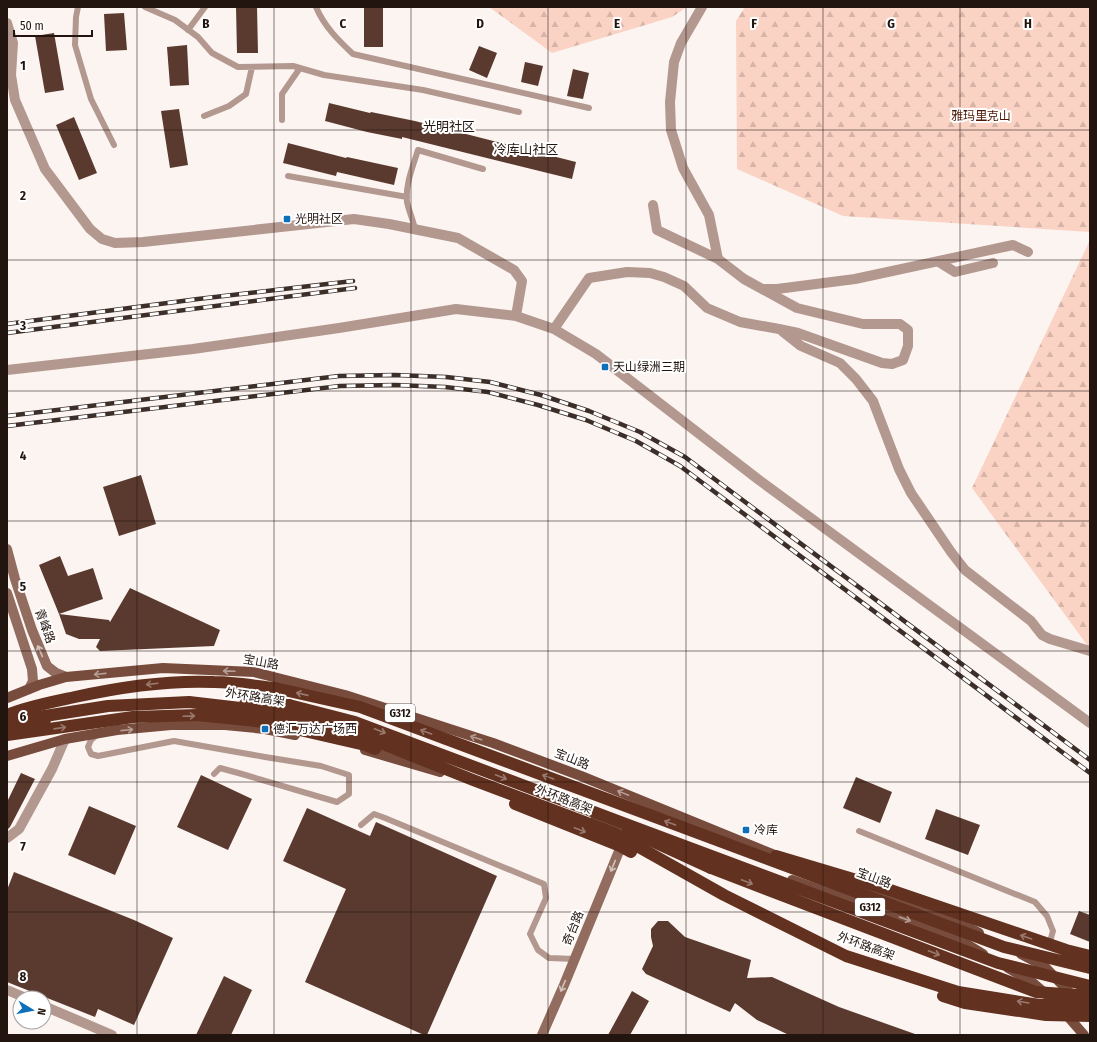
<svg xmlns="http://www.w3.org/2000/svg" width="1097" height="1042" font-family="'Fira Sans Condensed','Noto Sans SC',sans-serif">
<defs>
<pattern id="forest-firs" width="22" height="20" patternUnits="userSpaceOnUse"><rect width="22" height="20" fill="#fbd3c5"/><path d="M5 1l3.5 6h-7zM16 11l3.5 6h-7z" fill="#d7b4a8"/></pattern>
</defs>
<rect width="100%" height="100%" fill="#fcf4f1"/>
<path fill="url(#forest-firs)" d="M489 7H687L672 17 552 53Z
M745 7H1090V232L843 216 737 169 736 21Z
M1090 240V649L972 488Z"/>
<path fill="#5a3a2f" d="M236 7H257L258 53H237Z
M364 7H383V47H364Z
M124 13 127 50 106 51 104 14Z
M54 33 64 90 45 93 35 36Z
M187 45 189 85 170 86 167 47Z
M479 46 497 53 487 78 469 70Z
M525 62 543 66 538 86 521 82Z
M573 69 589 73 583 99 567 96Z
M329 103 370 113 371 112 415 121 576 162 572 179 402 137V139L367 132 325 121Z
M179 109 188 165 170 168 161 111Z
M74 117 97 173 79 180 56 125Z
M288 143 346 158 347 157 398 168 394 185 337 172 336 176 283 163Z
M141 475 156 524 119 536 103 487Z
M60 556 68 576 93 568 103 599 59 614 39 565Z
M130 588 220 630 214 646 100 651 96 647 100 639H79L66 634 59 614 109 620 110 622Z
M21 773 35 779 10 827 7 830V802Z
M201 775 252 799 228 850 177 827Z
M856 777 892 792 880 823 843 808Z
M89 806 136 826 115 875 68 855Z
M307 808 370 836 376 822 497 876 427 1035H424L305 982 346 889 283 861Z
M936 809 980 825 968 855 925 839Z
M14 872 134 920 173 938 134 1025 98 1009 95 1017 7 982V890Z
M1079 911 1090 915V942L1070 934Z
M658 921H668L685 937 751 960 747 978 772 977 839 1007 915 1034V1035H789L757 1020 735 1003 730 1012 646 974 642 969 653 946 651 937V929Z
M224 976 252 990 231 1035H196Z
M632 991 649 1001 630 1035H608Z"/>
<g fill="none" stroke-linecap="round" stroke-linejoin="round">
<path stroke="#b3988f" stroke-width="6" d="M78 7 76 17 75 45 91 99 114 145
M145 7 175 20 198 37 212 53 238 67 293 66 324 75 423 90 519 112
M316 7C324 26 338 40 353 54L589 108
M188 30 205 7
M204 116 229 106 246 94 252 67
M282 120V94L300 68
M288 176 407 197
M415 229C413 220 409 211 407 202 405 185 413 166 418 150L483 169
M97 735 91 740 88 747 91 754 98 756 174 741 265 757 321 766 349 775V794L337 802 242 774 220 768 214 774
M361 825 374 814 385 818 544 884 546 898 530 934 538 950 549 958 575 959
M859 831 1035 902 1047 916 1053 931 1049 945"/>
<path stroke="#b3988f" stroke-width="10" d="M702 7 681 43 674 62 670 102 671 130 683 168 709 215 718 259
M7 23 13 43 11 75 15 100 45 169 90 229 102 239 115 243 143 242 354 219 389 224 458 238 514 270 522 281 516 316
M939 262 955 272 993 263
M764 289H777L855 279 1013 245 1028 252
M554 329 589 278 627 272 650 273 664 277 684 286 707 308 740 322 779 329 798 333 882 363 892 364 903 360 908 346V330L900 324H863L797 308 744 279 718 259 657 230 653 205
M782 331 801 346 840 363 856 379 873 401 899 469 911 493 951 552 965 570 1031 621 1042 635 1050 639 1090 651
M7 370 193 349 339 328 456 309 516 316 554 329 596 354 759 480 1090 723
M7 838 19 829 52 769 65 739
M7 990 26 998
M44 1006 112 1035"/>
<path stroke="#916c5f" stroke-width="10" d="M7 549 15 579 32 630 47 666 56 673 66 677
M7 593 32 669 33 681 29 689
M542 1035 564 985 624 839"/>
<path stroke="#784c3d" stroke-width="10" d="M7 698 39 685 66 677 163 668 254 672 345 695 493 743 581 776 782 858
M365 750 440 772
M7 756 65 739 117 730 171 725H225L265 729 295 735
M595 820 627 830
M792 880 955 937 983 954
M861 887 958 922 979 933
M1021 954 1044 966 1075 998
M1008 968 1032 982 1047 995
M1064 1012 1084 1035"/>
<path stroke="#62311f" stroke-width="12" d="M245 704 289 705
M7 715C29 706 52 702 75 697 120 687 167 680 214 682 234 682 255 686 275 688
M10 732 45 720
M628 830 711 868
M776 856 890 890"/>
<g stroke="#3c2f2a" stroke-width="4.5">
<path id="rail" d="M7 324 198 299 353 281
M7 333 355 288
M7 416 339 376 395 375 446 377 490 382 541 395 589 411 640 432 685 457 1090 760
M7 426 340 386 395 385 445 387 488 392 538 405 586 420 636 441 680 466 1090 773"/>
</g>
<use href="#rail" stroke="#fff" stroke-width="3" stroke-dasharray="9" stroke-linecap="butt"/>
<path stroke="#62311f" stroke-width="12" d="M275 688 360 707 1004 947 1090 968
M289 705 355 722 626 824 998 963 1090 986
M7 722 108 706 189 702 267 711 358 734 473 780 614 833 724 895 846 956 958 992 1039 1005H1090
M7 735 133 717 197 715 265 722 365 745 375 749
M515 804 620 846 631 852
M711 868 1036 992 1090 996
M890 890 1066 950 1090 956
M943 996 965 1003 1046 1015 1090 1016"/>
</g>
<defs><path id="oneway-shaft" d="M-6 0H5M1.5-3L5.5 0L1.5 3" fill="none" stroke-width="1.6" stroke-linecap="round" stroke-linejoin="round"/></defs>
<g stroke="#d3c4bf">
<use href="#oneway-shaft" transform="translate(40 651) rotate(-113)"/>
<use href="#oneway-shaft" transform="translate(613 866) rotate(112)"/>
<use href="#oneway-shaft" transform="translate(563 986) rotate(113)"/>
</g>
<g stroke="#b59d94">
<use href="#oneway-shaft" transform="translate(229 671) rotate(-178)"/>
<use href="#oneway-shaft" transform="translate(100 674) rotate(174)"/>
<use href="#oneway-shaft" transform="translate(127 730) rotate(-6)"/>
<use href="#oneway-shaft" transform="translate(476 738) rotate(-162)"/>
<use href="#oneway-shaft" transform="translate(623 793) rotate(-158)"/>
<use href="#oneway-shaft" transform="translate(905 919) rotate(19)"/>
</g>
<g stroke="#99796d">
<use href="#oneway-shaft" transform="translate(152 684) rotate(173)"/>
<use href="#oneway-shaft" transform="translate(302 694) rotate(-167)"/>
<use href="#oneway-shaft" transform="translate(189 716) rotate(-2)"/>
<use href="#oneway-shaft" transform="translate(60 728) rotate(-8)"/>
<use href="#oneway-shaft" transform="translate(380 731) rotate(21)"/>
<use href="#oneway-shaft" transform="translate(426 732) rotate(-160)"/>
<use href="#oneway-shaft" transform="translate(501 777) rotate(21)"/>
<use href="#oneway-shaft" transform="translate(548 777) rotate(-160)"/>
<use href="#oneway-shaft" transform="translate(670 823) rotate(-160)"/>
<use href="#oneway-shaft" transform="translate(580 830) rotate(21)"/>
<use href="#oneway-shaft" transform="translate(747 882) rotate(21)"/>
<use href="#oneway-shaft" transform="translate(1026 937) rotate(-161)"/>
<use href="#oneway-shaft" transform="translate(934 953) rotate(21)"/>
<use href="#oneway-shaft" transform="translate(1023 1002) rotate(-171)"/>
</g>
<path fill="none" stroke="#22140f" stroke-width="1" stroke-opacity="0.55" d="M137 7V1035M274 7V1035M411 7V1035M548 7V1035M686 7V1035M823 7V1035M960 7V1035M7 130H1090M7 260H1090M7 391H1090M7 521H1090M7 651H1090M7 782H1090M7 912H1090"/>
<g fill="#0e6fbb" stroke="#fff" stroke-width="1.5">
<rect x="283" y="215" width="8" height="8" rx="2"/>
<rect x="601" y="363" width="8" height="8" rx="2"/>
<rect x="261" y="725" width="8" height="8" rx="2"/>
<rect x="742" y="826" width="8" height="8" rx="2"/>
</g>
<g text-anchor="middle" dominant-baseline="central" stroke-width="4" stroke-linejoin="round" paint-order="stroke">
<g fill="#fff" stroke="#645a57" stroke-width="1">
<rect x="385" y="704" width="30" height="18" rx="3"/>
<rect x="855" y="898" width="30" height="18" rx="3"/>
</g>
<g font-size="11" font-weight="bold" fill="#22140f">
<text x="400" y="713">G312</text>
<text x="870" y="907">G312</text>
</g>
<g font-size="12" fill="#4e1904" stroke="#fff">
<text x="981" y="116">雅玛里克山</text>
</g>
<g font-size="12" fill="#22140f" stroke="#fff" text-anchor="start">
<text x="295" y="219">光明社区</text>
<text x="613" y="367">天山绿洲三期</text>
<text x="273" y="729">德汇万达广场西</text>
<text x="754" y="830">冷库</text>
</g>
<g font-size="12" fill="#22140f" stroke="#fff">
<text transform="translate(45 626) rotate(70)">青峰路</text>
<text transform="translate(261 662) rotate(10)">宝山路</text>
<text transform="translate(255 697) rotate(9)">外环路高架</text>
<text transform="translate(572 759) rotate(21)">宝山路</text>
<text transform="translate(564 799) rotate(21)">外环路高架</text>
<text transform="translate(874 878) rotate(20)">宝山路</text>
<text transform="translate(573 928) rotate(-68)">奇台路</text>
<text transform="translate(866 946) rotate(20)">外环路高架</text>
</g>
<g font-size="13" fill="#22140f" stroke="#fff">
<text x="449" y="126">光明社区</text>
<text x="526" y="149">冷库山社区</text>
</g>
</g>
<g font-size="13" text-anchor="middle" font-weight="bold" fill="#22140f" stroke="#fff" stroke-width="4" stroke-linejoin="round" paint-order="stroke">
<text x="206" y="28">B</text>
<text x="343" y="28">C</text>
<text x="480" y="28">D</text>
<text x="617" y="28">E</text>
<text x="754" y="28">F</text>
<text x="891" y="28">G</text>
<text x="1028" y="28">H</text>
<text x="23" y="70">1</text>
<text x="23" y="200">2</text>
<text x="23" y="330">3</text>
<text x="23" y="460">4</text>
<text x="23" y="591">5</text>
<text x="23" y="721">6</text>
<text x="23" y="851">7</text>
<text x="23" y="981">8</text>
</g>
<rect width="1097" height="1042" fill="none" stroke="#22140f" stroke-width="16"/>
<g transform="translate(32 1010) rotate(100)"><circle r="19" fill="#ffffff" stroke="#a7a19f"/>
<path d="M0-3L7 15L0 10L-7 15Z" fill="#0e6fbb"/>
<text y="-6" font-size="11" font-weight="bold" text-anchor="middle" fill="#22140f">N</text>
</g>
<path d="M14 30v6h78v-6" fill="none" stroke="#22140f" stroke-width="2"/>
<text x="20" y="30" font-size="12" fill="#22140f" stroke="#ffffff" stroke-width="3" paint-order="stroke">50 m</text>
</svg>
